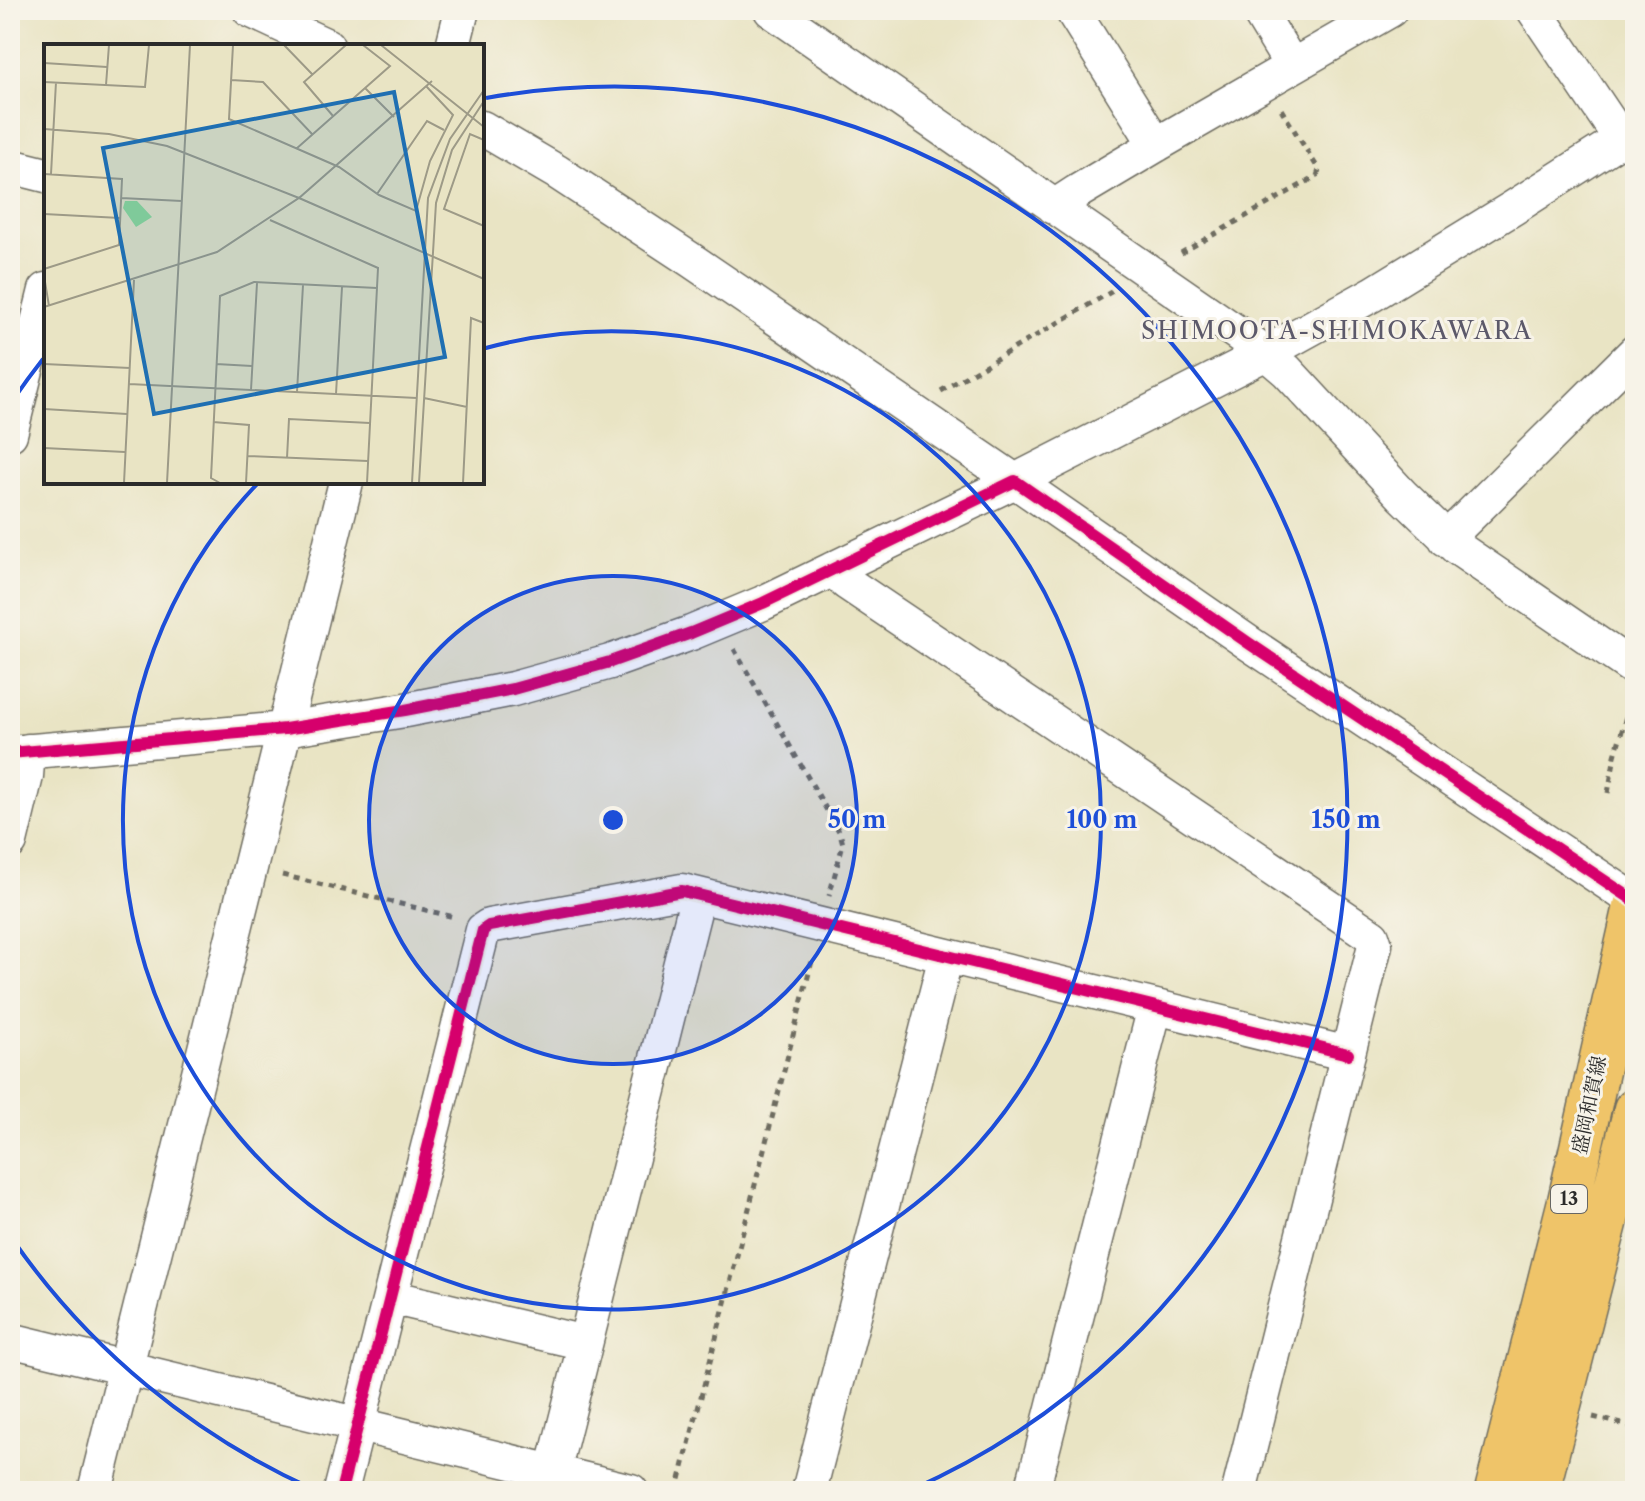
<svg xmlns="http://www.w3.org/2000/svg" width="1645" height="1501" font-family="'Libre Caslon Text','Noto Serif JP',serif">
<rect width="100%" height="100%" fill="#f7f3e8"/>
<filter id="ink" filterUnits="userSpaceOnUse"><feTurbulence type="fractalNoise" baseFrequency=".0125" numOctaves="2"/><feDisplacementMap in="SourceGraphic" scale="16" xChannelSelector="R" yChannelSelector="G"/><feConvolveMatrix kernelMatrix="1 2 1 2 8 2 1 2 1" color-interpolation-filters="sRGB"/></filter>
<filter id="wash" filterUnits="userSpaceOnUse"><feTurbulence type="fractalNoise" baseFrequency=".006" numOctaves="4" result="noise"/><feDisplacementMap in="SourceGraphic" scale="32" xChannelSelector="R" yChannelSelector="G"/><feGaussianBlur stdDeviation="1.8" result="paint"/><feColorMatrix in="noise" values="0 0 0 0 0 0 0 0 0 0 0 0 0 0 0 0 0 1.4 0 .05"/><feComposite in="paint" operator="in"/></filter>
<g filter="url(#wash)">
<rect width="100%" height="100%" fill="#e9e4c4"/>
</g>
<g filter="url(#ink)">
<g fill="none" stroke-linecap="round" stroke-linejoin="round">
<g stroke="#6e6c61" stroke-width="37">
<path id="minor" d="M250 10 327 46
M771 10 1266 353 1287 371 1402 495 1456 547 1635 669
M1072 10 1156 145
M1258 10 1292 66
M1534 10 1621 139
M453 46 462 10
M482 128 557 172 691 260 1015 481 1266 353 1373 294 1513 208 1635 130
M10 166 46 175
M1054 207 1077 192 1156 145 1390 10
M10 434 46 290
M1446 539 1635 352
M833 569 847 583 1372 936 1375 945 1239 1491
M10 753 285 729 405 710 513 689 610 662 691 633 763 603 1015 481 1250 644 1635 901
M10 842 26 776 28 751
M390 1297 585 1343
M10 1340 631 1491
M553 1472 698 895
M95 1491 346 482
M341 1491 483 930 489 926 682 891 1348 1054
M809 1491 946 956
M1032 1491 1155 1007"/>
</g>
<g stroke="#6e6c61" stroke-width="45">
<path id="major" d="M1496 1491 1569 1201 1635 906
M1538 1491 1635 1109"/>
</g>
<path stroke="#6e6c61" stroke-width="5" stroke-dasharray="6 6" stroke-linecap="butt" d="M1181 253 1317 176 1319 170 1281 109
M941 391 1116 289
M734 649 840 833 843 844 829 896
M1608 793 1615 756 1630 702
M282 875 454 917
M1593 1417 1635 1427
M677 1491 813 957"/>
<use href="#minor" stroke="#fff" stroke-width="34"/>
<use href="#major" stroke="#efc469" stroke-width="42"/>
<g stroke="#f7f3e8" stroke-width="17">
<path id="cycleway" d="M10 753 285 729 405 710 513 689 610 662 691 633 763 603 1015 481 1250 644 1635 901
M341 1491 483 930 489 926 682 891 1348 1054"/>
</g>
<use href="#cycleway" stroke="#d6006c" stroke-width="12"/>
</g>
</g>
<circle cx="613" cy="820" r="244" fill="#1d4ed8" fill-opacity=".12"/>
<g fill="none" stroke="#1d4ed8" stroke-width="4">
<circle cx="613" cy="820" r="244"/>
<path d="M482 349A489 489 0 1 1 258 483"/>
<path d="M315 1490A733 733 0 0 1 13 1240M13 400A733 733 0 0 1 43 359M486 98A733 733 0 0 1 911 1490"/>
</g>
<g text-anchor="middle" dominant-baseline="central" stroke-width="6" stroke-linejoin="round" paint-order="stroke">
<rect fill="#f7f3e8" stroke="#686764" stroke-width="2" x="1551" y="1185" width="36" height="28" rx="6"/>
<g font-size="18" font-weight="bold" fill="#2b2b2b">
<text x="1569" y="1199">13</text>
</g>
<g font-size="20" fill="#2b2b2b" stroke="#f7f3e8">
<text transform="translate(1589 1105) rotate(-78)">盛岡和賀線</text>
</g>
<g font-size="24" letter-spacing="2" fill="#5c596a" stroke="#f7f3e8">
<text x="1337" y="330">SHIMOOTA-SHIMOKAWARA</text>
</g>
</g>
<g transform="translate(44 44)">
<rect width="440" height="440" fill="#e9e4c4"/>
<path d="M81 157H93L108 173 92 183 79 164Z" fill="#90da96"/>
<path fill="none" stroke="#9d9a87" stroke-width="2" d="M189 1 185 75 295 123 335 151 372 167 386 117 409 71 382 42M240 1 268 30M337 1 440 83M0 19 63 23M187 36 219 38 268 90M0 38 101 43 105 1M62 41 65 1M321 44 350 73M289 72 260 38 302 1M0 85 65 90 123 102 255 154 388 37M440 96 426 90 400 165 440 182M252 105 346 22 319 1M0 130 78 135 75 201 0 225M7 130 12 38M333 150 383 77 400 86M77 154 138 157M0 170 76 174M226 176 334 224 323 439M0 232 5 262M0 263 173 208 255 154 440 235M0 320 86 324M172 320 208 322M85 340 373 354M207 346 213 239M253 348 259 241M292 350 298 243M380 354 423 363M0 365 83 370M169 378 205 381 202 439M0 404 81 408M204 412 324 417M243 414 245 375 326 379M80 439 90 236M123 439 146 1M176 439 167 434 176 252 210 238 333 244M368 439 384 154 406 95 440 46M375 439 392 159 408 106 440 57M419 439 427 274 440 279"/>
<path fill="#1f6fb2" fill-opacity="0.15" stroke="#1f6fb2" stroke-width="4" d="M350 48 401 313 110 370 59 104Z"/>
<rect width="440" height="440" fill="none" stroke="#2b2b2b" stroke-width="4"/>
</g>
<circle cx="613" cy="820" r="12" fill="#1d4ed8" stroke="#f7f3e8" stroke-width="4"/>
<g font-size="24" text-anchor="middle" font-weight="bold" fill="#1d4ed8" stroke="#f7f3e8" stroke-width="6" stroke-linejoin="round" paint-order="stroke">
<text x="857" y="828">50 m</text>
<text x="1102" y="828">100 m</text>
<text x="1346" y="828">150 m</text>
</g>
<rect width="1645" height="1501" fill="none" stroke="#f7f3e8" stroke-width="40"/>
</svg>
